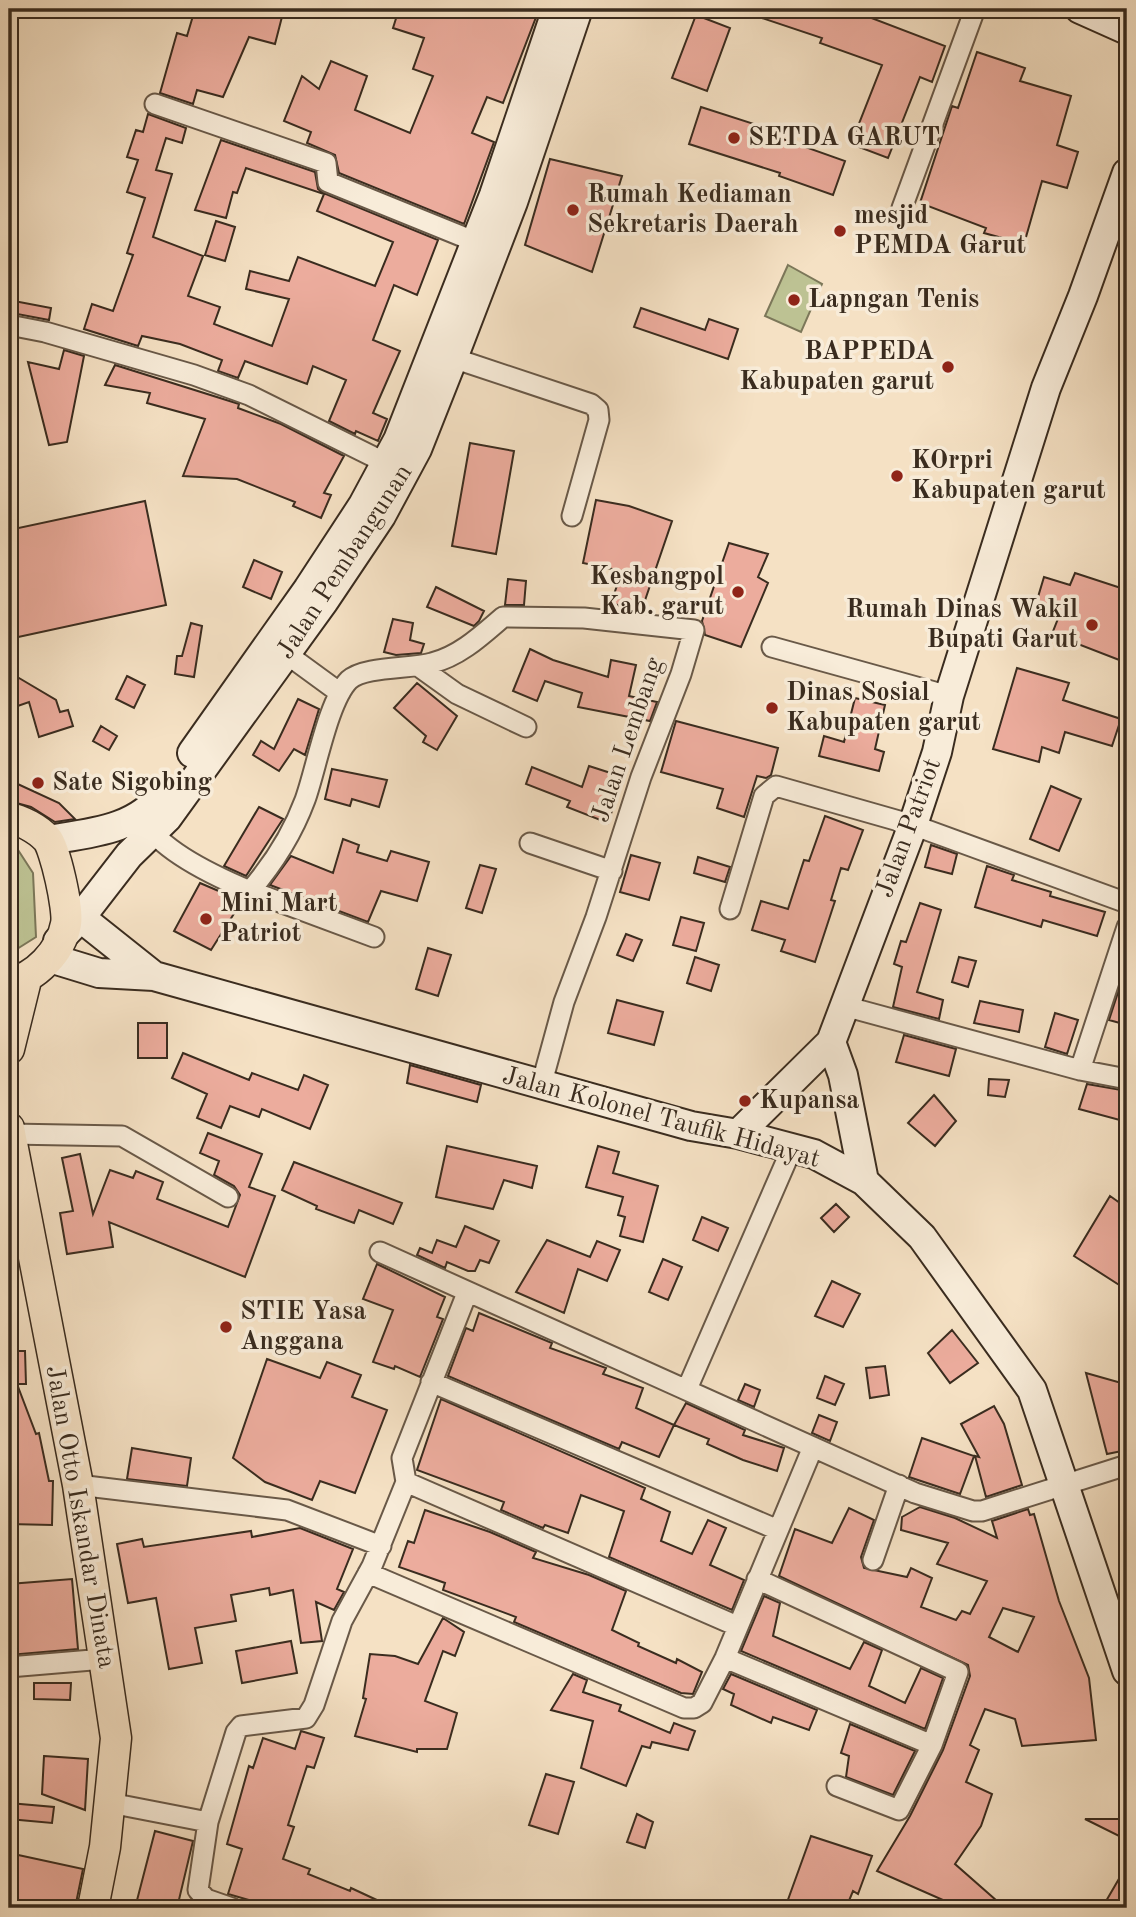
<svg xmlns="http://www.w3.org/2000/svg" width="1136" height="1917" font-family="'Old Standard TT',serif">
<rect width="100%" height="100%" fill="#f5e1c4"/>
<filter id="stains"><feTurbulence type="fractalNoise" baseFrequency=".00286" numOctaves="4"/><feColorMatrix values="0 0 0 0 .2 0 0 0 0 .09 0 0 0 0 .02 0 0 0 .5 -.17"/></filter>
<radialGradient id="worn" r=".72"><stop offset=".6" stop-color="#630" stop-opacity="0"/><stop offset="1" stop-color="#630" stop-opacity=".3"/></radialGradient>
<path fill="#bdc293" stroke="#7c7759" stroke-width="2" d="M788 265 822 284 801 332 765 316Z
M9 836 33 873 36 937 9 954Z"/>
<path fill="#ecac9d" stroke="#3a2c1f" stroke-width="2" fill-rule="evenodd" d="M195 9H284L275 44 249 37 223 97 197 90 193 104 160 93 177 33 187 36Z
M399 9H529L538 12 503 103 487 97 472 133 494 142 464 224 339 173 335 155 307 143 311 132 284 121 302 76 319 89 331 61 367 76 355 110 410 133 433 76 413 69 424 38 393 28Z
M744 9H848L945 46 932 82 920 77 888 158 851 144 882 65 820 43 822 38 744 12Z
M696 15 730 28 707 91 672 78Z
M977 52 1025 68 1020 81 1071 96 1057 145 1078 152 1067 188 1042 181 1024 244 984 233 986 228 920 203 952 106 958 108Z
M701 107 779 132 777 137 845 161 833 195 779 176 780 173 689 144Z
M148 114 186 128 182 143 166 138 156 170 172 174 153 237 203 256 188 296 220 307 214 324 272 346 289 299 246 289 250 271 289 281 298 257 375 286 393 242 317 211 324 194 246 168 237 193 233 192 226 218 195 210 221 140 315 172 318 189 323 193 438 240 417 295 394 285 373 340 400 351 373 413 387 419 378 441 356 431 355 434 329 421 346 380 313 366 307 384 245 361 238 378 218 371 222 360 180 344 142 336 138 346 84 329 92 304 113 311 133 255 127 253 145 198 127 192 138 160 127 157 136 130 143 132Z
M550 159 622 176 592 272 525 245Z
M216 221 235 227 225 261 205 255Z
M14 301 51 308 49 320 17 314Z
M641 308 705 330 709 319 738 329 728 359 634 327Z
M64 350 84 356 67 442 49 445 28 362 59 369Z
M115 365 239 404 238 408 281 424 344 456 324 493 331 495 321 518 293 506 295 502 237 479 183 476 205 419 147 403 150 393 105 385Z
M470 443 514 451 496 554 452 546Z
M596 500 629 506 672 521 641 612 611 603 622 571 583 563Z
M145 501 166 605 9 639V530Z
M729 543 768 554 758 577 768 583 741 647 705 635 702 621Z
M254 560 282 572 271 599 243 587Z
M1075 573 1127 590V663L1052 634 1059 616 1035 607 1044 577 1070 585Z
M508 579 526 581 524 605H505Z
M436 587 484 611 479 621 474 626 427 607Z
M393 619 413 623 410 640 424 644 421 653 396 655 384 652Z
M191 623 202 626 194 677 175 674 177 656H182Z
M530 649 553 660 608 677 611 660 636 665 629 696 657 702 650 721 578 707 582 693 545 681 537 701 513 691Z
M1017 668 1069 683 1063 700 1121 719 1112 746 1065 732 1059 753 1042 747 1039 762 993 749Z
M127 676 145 685 134 708 116 699Z
M19 678 56 700 60 712 68 710 73 726 39 737 29 702 9 709V681Z
M417 683 457 716 437 750 423 742 426 736 394 708Z
M855 698 885 705 875 749 884 752 879 771 819 756 824 736 844 742Z
M298 699 319 709 305 755 294 749 279 771 253 755 261 741 274 749Z
M676 721 778 748 771 775 766 778 757 776 744 817 717 808 723 789 661 772Z
M101 726 117 736 109 750 93 741Z
M589 766 623 777 608 823 567 807 570 801 526 784 532 767 582 787Z
M332 769 387 780 379 807 352 799 350 806 325 799Z
M9 780 59 803 75 819 55 822 31 807 9 801Z
M1051 786 1081 799 1059 851 1030 839Z
M259 807 283 819 246 876 224 866Z
M825 816 863 830 848 870 841 868 831 900 835 901 815 962 781 951 785 940 752 930 761 901 788 909 804 860 809 861Z
M343 839 359 845 357 852 387 861 391 851 429 862 417 901 381 891 368 922 270 885 291 856 333 873Z
M931 845 957 854 952 874 925 867Z
M631 855 660 863 649 900 620 892Z
M698 857 730 867 725 882 694 873Z
M480 865 496 869 482 913 466 908Z
M987 866 1014 875 1012 880 1051 892 1050 896 1105 912 1097 936 1043 920 1041 927 975 907Z
M200 883 242 901 211 950 174 931Z
M920 903 941 910 917 992 943 1000 939 1019 893 1007 902 967 894 964 901 941 906 942Z
M681 917 704 923 696 951 673 945Z
M626 934 642 940 633 961 617 955Z
M428 948 451 955 438 996 416 989Z
M695 957 719 965 711 991 687 983Z
M959 957 976 961 968 987 952 982Z
M1125 971 1127 972V1025L1109 1020Z
M617 1000 663 1012 654 1045 608 1033Z
M980 1001 1023 1010 1019 1032 974 1023Z
M1055 1013 1078 1020 1067 1054 1045 1047Z
M138 1023H167V1058H138Z
M904 1035 956 1049 949 1076 896 1062Z
M183 1053 249 1080 252 1073 298 1090 304 1075 328 1085 310 1129 262 1109 259 1117 230 1106 221 1128 197 1118 207 1094 172 1078Z
M410 1065 481 1085 477 1102 407 1083Z
M989 1079 1009 1080 1005 1097 988 1095Z
M1087 1084 1127 1091V1122L1079 1109Z
M934 1095 956 1121 935 1146 908 1123Z
M208 1133 262 1154 249 1187 275 1196 245 1277 109 1222 113 1247 67 1254 60 1213 73 1211 62 1158 80 1154 93 1214 110 1170 133 1178 136 1171 163 1182 157 1199 228 1227 240 1195 234 1186 214 1175 219 1161 200 1153Z
M447 1146 537 1166 532 1188 504 1180 493 1209 436 1197Z
M598 1146 619 1152 613 1173 658 1186 643 1242 620 1236 625 1217 618 1215 623 1197 586 1187Z
M294 1162 402 1203 393 1224 359 1210 354 1223 316 1209 317 1206 282 1190Z
M1110 1196 1127 1208V1290L1074 1256Z
M836 1204 849 1217 834 1232 821 1218Z
M702 1217 728 1228 718 1251 693 1240Z
M465 1226 499 1241 489 1263 480 1260 475 1271H468L447 1262 445 1268 417 1255 420 1248 432 1253 437 1240 456 1247Z
M547 1240 590 1257 597 1241 620 1250 607 1281 578 1269 564 1313 516 1292Z
M663 1259 682 1267 668 1300 649 1292Z
M377 1264 445 1297 437 1317 443 1319 420 1377 395 1366 394 1369 373 1362 393 1310 363 1299Z
M832 1281 860 1294 843 1327 815 1316Z
M479 1313 552 1343 550 1348 606 1368 603 1374 643 1388 636 1408 674 1425 659 1457 622 1442 619 1449 448 1376 466 1328 473 1331Z
M952 1330 978 1363 950 1383 928 1353Z
M9 1351H25L26 1384H17L36 1434 39 1433 49 1481H53L52 1525 9 1524Z
M267 1359 320 1378 327 1362 361 1375 352 1397 387 1410 355 1493 320 1481 312 1500 265 1482 233 1458Z
M885 1366 889 1395 870 1398 866 1368Z
M1086 1373 1125 1384 1127 1450 1107 1454Z
M825 1376 844 1384 835 1405 817 1398Z
M745 1384 760 1390 754 1407 738 1400Z
M441 1399 645 1488 641 1499 670 1512 661 1541 692 1554 708 1520 726 1528 710 1565 744 1580 732 1610 609 1557 624 1511 581 1495 568 1533 545 1525 543 1528 501 1510 504 1502 417 1470Z
M686 1403 745 1430 743 1435 784 1448 777 1471 743 1460 707 1444 709 1439 674 1425Z
M994 1406 1004 1424 1022 1485 986 1497 975 1456 979 1457 961 1424Z
M819 1415 837 1422 830 1441 812 1433Z
M922 1438 974 1456 960 1494 909 1477Z
M132 1448 191 1458 187 1486 127 1479Z
M920 1507 955 1518 997 1538 992 1521 1028 1509 1030 1515 1034 1514 1059 1601 1089 1678 1096 1740 1022 1746 1015 1719 985 1709 970 1745 979 1750 966 1782 992 1794 981 1826 955 1864 1005 1908H961L877 1871 910 1816 943 1750 970 1676 968 1665 779 1576 795 1529 832 1543 849 1508 874 1520 861 1557 864 1568 907 1577 911 1568 932 1578 921 1607 956 1620 962 1611 970 1614 987 1581 937 1564 948 1543 901 1530 902 1517ZM1003 1608 1034 1617 1018 1652 989 1637Z
M425 1510 490 1532 536 1552 533 1558 589 1575 626 1591 612 1630 639 1643 638 1646 676 1663 677 1659 702 1672 693 1694 681 1693 514 1622 516 1617 443 1590 445 1583 399 1567 408 1541 414 1543Z
M300 1528 353 1549 337 1589 344 1592 334 1610 316 1602 322 1641 301 1643 293 1590 270 1595 269 1588 231 1595 236 1621 195 1628 202 1663 169 1669 156 1598 128 1603 117 1544 142 1539 144 1547 251 1531 252 1537Z
M72 1579 78 1649 9 1655V1584Z
M764 1596 780 1603 773 1636 850 1669 864 1642 882 1650 869 1686 905 1703 921 1668 943 1678 925 1729 741 1651Z
M443 1618 464 1632 455 1656 443 1651 425 1701 457 1713 447 1749H417V1752L355 1736 366 1699 363 1698 370 1654 395 1656 418 1664Z
M291 1641 297 1673 242 1683 236 1651Z
M573 1674 587 1680 583 1692 621 1705 619 1711 670 1733 674 1723 695 1731 688 1750 652 1742 650 1748 642 1746 626 1786 581 1768 593 1721 551 1710Z
M731 1674 817 1710 809 1730 773 1717 771 1723 731 1705 734 1694 723 1689Z
M34 1683H71L70 1700 34 1699Z
M850 1724 915 1751 893 1795 846 1777 849 1756 841 1753Z
M301 1731 324 1738 314 1768 307 1766 288 1825 294 1827 283 1859 310 1869 308 1874 350 1891 351 1888 394 1908H277L228 1894 242 1849 227 1844 249 1766 253 1768 263 1738 295 1749Z
M44 1756 88 1759 85 1810 42 1794Z
M546 1774 574 1782 558 1834 529 1825Z
M9 1803 54 1807 52 1823 9 1819Z
M637 1814 653 1822 645 1848 627 1842Z
M1085 1819H1127V1840Z
M155 1831 193 1841 177 1908H135Z
M811 1836 872 1856 858 1894 853 1891 846 1908H785Z
M9 1853 83 1869 75 1908H9Z
M1127 1865V1908H1102Z"/>
<g fill="none" stroke-linecap="round" stroke-linejoin="round">
<g stroke="#695948" stroke-width="23">
<path id="street" d="M155 104 326 163 328 182 476 242
M902 208 975 9
M9 325 45 332 194 375 249 395 394 467
M453 358 591 404 598 410 599 420 572 516
M277 647 340 693
M772 647 949 696
M418 666 457 694 526 727
M146 823C163 852 219 878 250 891 274 863 292 835 305 800 316 770 328 701 349 680 364 666 411 669 432 663 460 656 482 635 503 617L584 618 694 630 681 674 641 777 596 917 564 1002 541 1086
M530 843 612 871
M250 891 374 937
M730 909 764 796 776 786 913 825 1127 903
M844 1006 1080 1070 1127 1079
M1080 1070 1127 927
M10 1134 122 1136 228 1197
M380 1252 915 1493 973 1511H982L1127 1465
M431 1382 778 1530
M687 1389 792 1148
M406 1482 737 1626
M78 1485 287 1510 381 1546
M873 1560 899 1485
M368 1573 684 1708H694L702 1703 725 1658 813 1447
M757 1579 958 1672 932 1745 899 1810 837 1786
M725 1658 932 1745
M9 1667 104 1659
M110 1803 208 1822 236 1732 241 1726 306 1718 314 1705 342 1621 372 1566 406 1482 402 1458 467 1293
M208 1822 198 1890 206 1899 232 1908"/>
</g>
<g stroke="#3a2c1f" stroke-width="32">
<path id="secondary" d="M1080 9 1127 30
M192 753 308 589 363 505 398 440 494 195 557 9
M48 840C91 833 137 830 164 792
M66 906 154 976
M58 941 81 917 129 855 167 818 324 601 381 516 417 449 453 358 513 202 578 9
M50 958 99 973 154 976 691 1126 738 1134 814 1154 864 1181 922 1237 1032 1390 1127 1671
M831 1042 843 1075 864 1181
M738 1134 831 1042 913 825 937 752 949 696 1046 388 1083 296 1127 173"/>
</g>
<g stroke="#3a2c1f" stroke-width="33">
<path id="primary" d="M9 818C21 820 38 829 47 839 55 848 69 910 66 924 61 952 35 978 9 983
M9 1049 26 980
M9 1128 78 1485 116 1738 105 1847 93 1908"/>
</g>
<use href="#street" stroke="#f8ecd9" stroke-width="19"/>
<use href="#secondary" stroke="#f8ecd9" stroke-width="28"/>
<use href="#primary" stroke="#f5e1c4" stroke-width="30"/>
</g>
<g fill="#8f2418" stroke="#f8ecd9" stroke-width="2.5">
<circle cx="734" cy="138" r="7"/>
<circle cx="573" cy="210" r="7"/>
<circle cx="840" cy="231" r="7"/>
<circle cx="794" cy="300" r="7"/>
<circle cx="948" cy="367" r="7"/>
<circle cx="897" cy="476" r="7"/>
<circle cx="738" cy="592" r="7"/>
<circle cx="1092" cy="625" r="7"/>
<circle cx="772" cy="708" r="7"/>
<circle cx="38" cy="783" r="7"/>
<circle cx="206" cy="919" r="7"/>
<circle cx="745" cy="1101" r="7"/>
<circle cx="226" cy="1327" r="7"/>
</g>
<g text-anchor="middle" dominant-baseline="central" stroke-width="7" stroke-linejoin="round" paint-order="stroke">
<g font-size="26" font-weight="bold" fill="#3a2c1f" stroke="#f8ecd9" text-anchor="start">
<text x="748" y="138">SETDA GARUT</text>
<text x="587" y="195">Rumah Kediaman<tspan x="587" dy="30">Sekretaris Daerah</tspan></text>
<text x="854" y="216">mesjid<tspan x="854" dy="30">PEMDA Garut</tspan></text>
<text x="808" y="300">Lapngan Tenis</text>
<text x="934" y="352" text-anchor="end">BAPPEDA<tspan x="934" dy="30">Kabupaten garut</tspan></text>
<text x="911" y="461">KOrpri<tspan x="911" dy="30">Kabupaten garut</tspan></text>
<text x="724" y="577" text-anchor="end">Kesbangpol<tspan x="724" dy="30">Kab. garut</tspan></text>
<text x="1078" y="610" text-anchor="end">Rumah Dinas Wakil<tspan x="1078" dy="30">Bupati Garut</tspan></text>
<text x="786" y="693">Dinas Sosial<tspan x="786" dy="30">Kabupaten garut</tspan></text>
<text x="52" y="783">Sate Sigobing</text>
<text x="220" y="904">Mini Mart<tspan x="220" dy="30">Patriot</tspan></text>
<text x="759" y="1101">Kupansa</text>
<text x="240" y="1312">STIE Yasa<tspan x="240" dy="30">Anggana</tspan></text>
</g>
<g font-size="26" fill="#3a2c1f" stroke="#f8ecd9">
<text transform="translate(345 562) rotate(-57)">Jalan Pembangunan</text>
<text transform="translate(628 740) rotate(-71)">Jalan Lembang</text>
<text transform="translate(909 828) rotate(-70)">Jalan Patriot</text>
<text transform="translate(661 1118) rotate(15)">Jalan Kolonel Taufik Hidayat</text>
<text transform="translate(80 1517) rotate(80)">Jalan Otto Iskandar Dinata</text>
</g>
</g>
<rect width="1136" height="1917" fill="none" stroke="#f5e1c4" stroke-width="35"/>
<rect x="10" y="10" width="1115" height="1896" fill="none" stroke="#3a2c1f" stroke-width="3.5"/>
<rect x="18" y="18" width="1101" height="1882" fill="none" stroke="#3a2c1f" stroke-width="2"/>
<rect width="100%" height="100%" filter="url(#stains)"/>
<rect width="100%" height="100%" fill="url(#worn)"/>
</svg>
